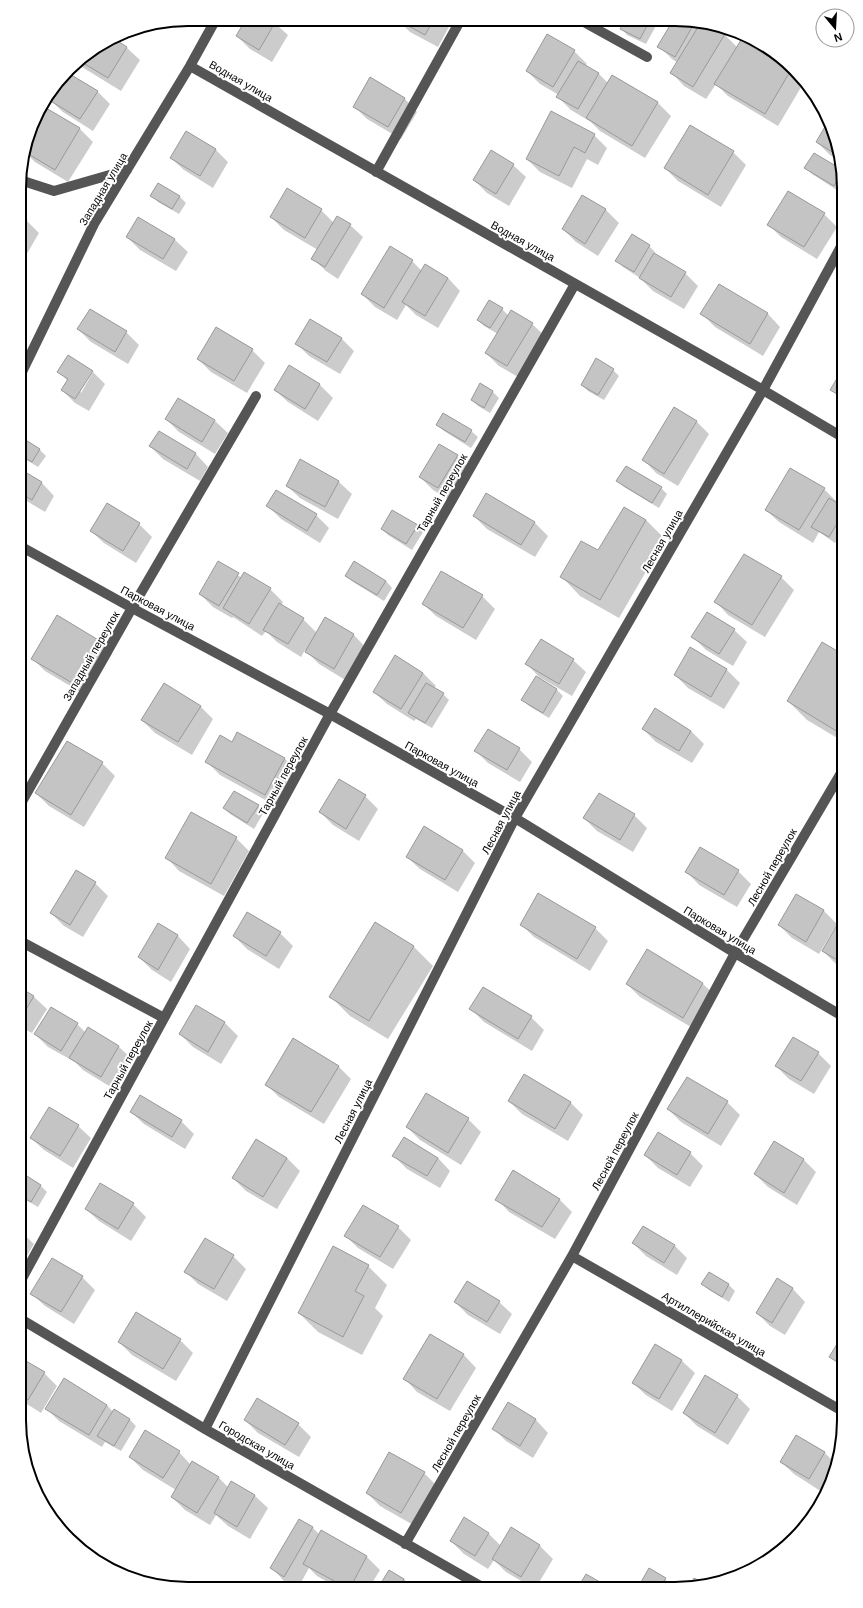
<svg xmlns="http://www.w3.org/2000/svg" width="863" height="1608" font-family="Arial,sans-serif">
<rect width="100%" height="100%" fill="#fff"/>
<path fill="#0003" d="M248 19 271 20 288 35 272 62 250 49 237 36Z
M359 20H368L366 24Z
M398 20 445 21 450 25 438 47 410 32Z
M604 22H615L612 26Z
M625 22H658L646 44 627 35 621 28Z
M673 22H695L700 27 725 35 737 47 741 41 791 71 803 84 778 126 728 96 716 84 706 99 684 86 672 73 678 63 672 59 659 46Z
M112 39 127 48 140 60 121 91 82 67 76 61Z
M574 51 587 64 585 66 599 74 608 83 613 76 658 103 671 116 645 158 600 131 591 122 571 110 558 97 559 95 540 84 527 71Z
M67 73 97 91 110 104 93 131 63 112 50 100Z
M371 79 405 99 417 112 401 139 367 119 354 106Z
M47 109 80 129 93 142 68 182 35 162 25 152 29 140Z
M826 127 834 131 835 134 839 161 830 155 817 142Z
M594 135 607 148 598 165 587 159 572 188 540 172 527 159Z
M216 150 228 162 213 188 184 170 171 158Z
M733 152 746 165 721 207 678 181 665 168Z
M513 165 526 177 509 206 487 193 474 180Z
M806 168 841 170 844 186 840 192 812 174Z
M152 195 179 196 186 203 179 214 158 202Z
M583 196 606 210 619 223 598 256 576 242 563 229Z
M321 210 334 223 350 225 363 237 338 279 326 271 313 259 318 250 284 230 271 217Z
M824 214 837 227 817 259 781 237 769 225Z
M20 217 26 220 39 233 21 264Z
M139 218 175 240 188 252 176 271 140 250 127 237Z
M649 246 655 252 654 254 685 273 698 286 684 309 653 291 640 278 623 267 617 261Z
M412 261 422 271 448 278 460 291 438 328 416 315 406 305 397 320 375 307 362 294Z
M719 285 768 314 780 327 763 356 715 327 702 314Z
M502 309 509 316 532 324 545 336 520 378 499 366 486 353 498 334 484 326 478 320Z
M78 329 126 332 139 345 128 364 91 342Z
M216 329 252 350 265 363 247 393 211 372 198 359Z
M341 338 354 351 340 374 309 356 296 343Z
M68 356 81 393 93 372 105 384 89 411 75 403 62 390 68 381 59 372Z
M289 366 320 385 333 398 318 421 288 402 275 390Z
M844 369V402L832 389Z
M613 370 619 376 604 400 588 391 582 385Z
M481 385 493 392 499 398 490 413 478 406 472 400Z
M178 399 215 421 228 433 215 454 179 432 166 419Z
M696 421 709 434 678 486 656 473 644 460Z
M437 425 471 431 478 437 471 448 444 431Z
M159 433 196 454 208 467 200 481 163 459 150 446Z
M21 439 39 449 46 456 38 467 20 456Z
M457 456 470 469 451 501 433 490 420 477Z
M301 461 339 482 352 494 338 519 300 498 287 486Z
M791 469 824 489 837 502 836 503 844 508V528L835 543 819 532 813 543 779 522 766 510Z
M20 470 42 483 54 496 45 512 20 497Z
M618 481 661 488 667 494 659 508 624 487Z
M487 494 535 523 548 536 535 557 487 529 474 516Z
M268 506 316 515 329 528 320 543 281 519Z
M646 520 665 539 619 618 580 596 562 577Z
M139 524 152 537 136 563 104 543 91 531Z
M417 525 423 532 412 550 388 535 382 529Z
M219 563 242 578 270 589 283 602 281 606 303 619 317 633 326 618 354 635 366 648 347 681 319 664 305 650 301 657 277 642 266 631 262 636 233 617 232 618 213 607 200 594Z
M346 576 386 581 392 588 384 601 353 582Z
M781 577 794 590 765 637 728 615 716 602Z
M482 596 495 609 476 640 436 616 423 604Z
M734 630 747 642 733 666 706 650 693 637Z
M99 642 112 654 87 696 45 671 32 658Z
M691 648 727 670 740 683 724 709 688 688 675 675Z
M844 656V742L807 720 788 701Z
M573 660 586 672 572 696 539 677 527 664Z
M423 673 436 686 434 688 443 694 449 700 432 728 416 719 414 721 387 704 374 692Z
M536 678 557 690 563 696 549 718 529 706 523 700Z
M200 706 213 719 192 755 155 733 142 720Z
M655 710 691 731 704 744 692 763 656 742 643 729Z
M488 731 519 749 532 762 520 782 488 763 476 751Z
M232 743 284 758 297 771 278 807 220 775 207 762Z
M102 763 115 776 84 827 49 806 36 793Z
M599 794 634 815 647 828 633 852 597 831 584 818Z
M365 796 378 809 359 841 333 825 320 812Z
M258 806 264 812 254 829 230 814 224 808Z
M236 838 249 851 224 896 179 871 167 858Z
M462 850 475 863 458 892 420 869 407 857Z
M738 871 751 884 737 907 699 885 687 872Z
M95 883 108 896 83 937 64 926 51 913Z
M797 896 824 911 837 924 819 954 792 938 779 925Z
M248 913 280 933 293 946 279 969 247 949 234 936Z
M375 923 414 947 433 966 388 1039 350 1016 331 997Z
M521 924 595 928 608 941 590 971 534 937Z
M159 925 178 936 190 949 171 982 152 970 139 957Z
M844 930V968L836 964 823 951Z
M647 950 703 984 716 996 696 1030 640 997 627 984Z
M19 988 34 997 47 1009 32 1033 19 1026Z
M197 1007 225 1023 238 1036 221 1064 193 1047 180 1034Z
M471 1009 531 1017 544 1030 532 1051 484 1022Z
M77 1024 85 1032 88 1028 119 1047 132 1059 114 1089 83 1070 75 1062 48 1047 35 1034Z
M818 1053 831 1066 814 1094 789 1079 776 1066Z
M338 1066 351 1079 324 1124 279 1097 266 1084Z
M509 1101 570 1102 583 1115 568 1141 522 1114Z
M727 1102 740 1115 721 1146 681 1122 668 1109Z
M131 1112 181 1121 194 1134 185 1149 144 1124Z
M468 1119 481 1132 461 1165 420 1140 407 1127Z
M78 1126 91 1138 73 1168 44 1150 31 1138Z
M256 1140 287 1158 300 1171 277 1209 246 1191 233 1178Z
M775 1142 804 1160 816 1172 797 1205 768 1187 755 1174Z
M690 1153 703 1166 690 1187 658 1168 645 1155Z
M394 1156 438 1158 450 1171 440 1188 407 1169Z
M19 1173 41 1186 47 1192 38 1207 19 1196Z
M497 1199H559L572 1212 555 1239 509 1212Z
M133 1204 146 1217 131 1241 99 1221 86 1209Z
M398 1227 411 1240 393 1269 358 1248 346 1236Z
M19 1230 34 1244 19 1269Z
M205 1239 233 1256 246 1269 227 1301 198 1284 185 1271Z
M633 1243 675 1246 687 1258 677 1275 646 1256Z
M368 1266 387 1285 375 1308 383 1316 362 1355 318 1332 299 1313Z
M709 1273 729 1285 735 1291 729 1302 709 1290 703 1284Z
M82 1277 95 1290 74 1324 45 1306 32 1294Z
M777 1280 793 1289 805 1302 785 1335 770 1326 757 1313Z
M455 1302H499L512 1314 500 1334 468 1315Z
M136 1314 180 1340 193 1353 176 1381 132 1355 119 1342Z
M431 1335 464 1355 476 1368 450 1411 417 1392 405 1379Z
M844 1335V1370L830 1356Z
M656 1345 682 1361 695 1373 672 1411 646 1395 633 1383Z
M20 1358 44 1373 57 1386 41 1413 19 1399Z
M737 1396 750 1409 728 1445 697 1426 684 1413Z
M508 1404 536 1420 548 1433 533 1458 506 1441 493 1428Z
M107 1405 113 1412 114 1410 130 1420 136 1426 121 1451 105 1442 102 1447 59 1421 47 1409Z
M245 1420 298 1424 311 1437 299 1457 258 1433Z
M796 1436 825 1453 837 1465 835 1473 834 1472 822 1492 794 1474 781 1462Z
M179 1452 191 1465 218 1477 229 1488 232 1483 255 1496 268 1508 250 1539 228 1526 216 1515 210 1525 185 1510 172 1497 176 1490 143 1470 130 1457Z
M424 1473 437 1486 415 1526 380 1506 367 1493Z
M464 1519 489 1534 501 1546 511 1529 540 1546 553 1559 535 1589 506 1572 494 1560 488 1569 464 1554 451 1541Z
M313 1528 320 1535 321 1532 367 1557 380 1570 369 1588H338L317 1576 309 1568 298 1588H296L284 1581 272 1568Z
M389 1571 404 1579 410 1586 408 1588H379Z
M665 1579 675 1589H638Z"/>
<path fill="#c4c4c4" stroke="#999" d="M246 19 273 20 276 21 259 50 236 36Z
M398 20 433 21 425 35Z
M624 22H649L640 39 620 29Z
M672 22H695L675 57 657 47Z
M701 22H706L725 34 693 87 670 73Z
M547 34 575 50 553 87 526 71Z
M113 38 127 47 108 78 78 60Z
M741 40 791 70 765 114 714 84Z
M578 61 599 73 578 109 556 97Z
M68 73 98 91 80 119 49 100Z
M612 75 658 102 632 146 586 118Z
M370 77 405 98 388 127 353 107Z
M46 108 80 128 55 170 25 152 30 136Z
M551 111 595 134 585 153 574 147 559 176 526 159Z
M690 125 734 151 708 195 664 168Z
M826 125 833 130 835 134 839 156 816 142Z
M186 131 216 149 200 176 170 158Z
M491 150 514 164 496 194 473 180Z
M814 153 841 169 842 173 834 186 804 168Z
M158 183 180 196 172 209 150 196Z
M287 188 322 209 305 238 270 217Z
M788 191 825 213 804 247 767 225Z
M582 195 606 209 585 244 562 229Z
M20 215 27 219 20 230Z
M337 216 351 224 325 267 311 259Z
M138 217 175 239 163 259 126 237Z
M632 234 650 245 634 272 615 261Z
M390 246 413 260 384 308 361 294Z
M654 253 686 272 671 297 639 278Z
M425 264 448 278 425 316 402 302Z
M719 284 768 313 750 344 700 314Z
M489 300 503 308 490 328 477 320Z
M90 309 127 331 115 352 77 329Z
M511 310 533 323 507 366 485 353Z
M310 319 342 338 327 362 295 344Z
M216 327 253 349 234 381 197 359Z
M68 355 93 371 75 399 61 390 68 379 57 372Z
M596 358 614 369 598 395 581 385Z
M289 365 320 384 305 409 274 390Z
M844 367V398L830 390Z
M480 383 493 391 484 408 471 400Z
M178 398 215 420 202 442 165 419Z
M674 407 697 421 664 474 642 460Z
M443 413 472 430 465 442 436 425Z
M159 431 196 453 187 469 149 446Z
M21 437 40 449 32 462 20 455Z
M439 444 458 455 438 488 419 477Z
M300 459 339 481 325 507 286 486Z
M626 466 662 487 652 503 616 481Z
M790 468 825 488 799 530 765 510Z
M20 469 42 482 32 500 20 493Z
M276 490 317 514 307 531 266 506Z
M486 493 535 522 521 545 473 516Z
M829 498 844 507V512L829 537 811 527Z
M107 503 140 523 123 551 90 531Z
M624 507 646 520 600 600 560 577 581 541 598 550Z
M392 510 418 525 406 544 381 529Z
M744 554 782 576 752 625 714 602Z
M218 561 239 573 219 606 199 594Z
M354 561 386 581 377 595 345 576Z
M441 571 483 595 463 628 422 604Z
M244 572 271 588 249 624 223 608Z
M279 603 304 618 288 644 263 630Z
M707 612 735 629 719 654 691 637Z
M57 615 100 641 74 684 31 659Z
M325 617 354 634 334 669 305 652Z
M541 639 574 659 559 684 525 664Z
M822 642 844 655V721L838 732 787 701Z
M690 647 727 669 711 697 674 675Z
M395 655 423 673 401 709 373 692Z
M536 676 557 689 543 713 521 700Z
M164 683 201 706 178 742 141 720Z
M426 683 444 693 425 723 408 713Z
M655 708 691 731 679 751 642 729Z
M488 729 520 748 507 770 474 751Z
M237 732 285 758 265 795 205 762 220 735 232 742Z
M67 741 103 762 71 815 35 793Z
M339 779 366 795 346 829 319 812Z
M234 791 259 805 247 823 223 808Z
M599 793 635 814 620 840 583 818Z
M191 812 237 837 211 884 165 858Z
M424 826 463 850 445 880 406 857Z
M700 847 739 870 724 895 685 872Z
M76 870 96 882 70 925 50 913Z
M538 893 596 927 577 959 520 925Z
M796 894 824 910 806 942 778 925Z
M247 912 281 932 266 956 233 936Z
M375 922 414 946 369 1021 329 997Z
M158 923 178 935 158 970 138 957Z
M837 925 844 929V964L822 951Z
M647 949 703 983 683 1018 626 984Z
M19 987 34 996 19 1021Z
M483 987 532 1016 518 1039 469 1009Z
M196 1005 225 1022 208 1052 179 1034Z
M51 1007 78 1023 61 1051 34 1034Z
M88 1027 119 1046 101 1077 69 1058Z
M793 1037 819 1052 801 1081 775 1066Z
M293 1038 339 1066 311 1112 265 1085Z
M524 1074 571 1102 555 1129 508 1101Z
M687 1077 728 1101 708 1134 667 1109Z
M426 1093 469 1118 448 1153 406 1127Z
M140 1095 182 1120 172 1137 130 1112Z
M49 1107 79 1125 60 1156 30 1138Z
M658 1132 691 1152 677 1175 644 1155Z
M404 1137 438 1158 427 1176 392 1156Z
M256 1139 287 1158 263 1197 232 1178Z
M774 1141 804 1159 784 1193 754 1174Z
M513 1170 560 1199 542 1227 495 1200Z
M19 1171 41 1185 31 1202 19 1195Z
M100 1183 134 1203 118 1229 85 1209Z
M363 1205 399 1226 380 1257 344 1236Z
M643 1226 675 1245 664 1263 632 1243Z
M205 1238 234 1255 214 1289 184 1272Z
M333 1246 369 1265 355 1291 364 1296 343 1337 298 1313Z
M52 1258 83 1276 61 1312 30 1294Z
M709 1272 729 1284 722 1297 701 1284Z
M777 1278 793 1288 772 1323 756 1313Z
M467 1281 500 1301 487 1322 454 1302Z
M136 1312 181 1339 163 1369 118 1342Z
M844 1333V1366L829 1357Z
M430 1334 464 1354 437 1399 403 1379Z
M655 1344 682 1360 659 1399 632 1383Z
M19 1357 45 1372 28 1400 19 1395Z
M705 1375 738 1395 715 1433 683 1413Z
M64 1378 107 1405 89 1435 45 1409Z
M257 1398 299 1423 285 1445 244 1420Z
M508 1402 536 1419 520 1446 492 1429Z
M114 1409 130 1419 114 1446 97 1436Z
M145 1430 180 1451 163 1478 129 1457Z
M796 1435 825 1452 809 1479 780 1462Z
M389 1452 425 1472 401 1513 366 1493Z
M192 1461 219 1477 197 1513 171 1497Z
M231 1481 255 1495 237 1527 214 1513Z
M464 1517 489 1533 475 1556 450 1541Z
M299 1519 313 1527 284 1577 270 1568Z
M511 1527 540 1545 521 1577 492 1559Z
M321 1530 367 1556 350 1588H347L303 1564Z
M649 1568 666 1578 659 1589H637Z
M389 1570 404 1579 399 1588H378Z
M586 1574 612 1589H577Z
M694 1578 705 1584 689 1587Z"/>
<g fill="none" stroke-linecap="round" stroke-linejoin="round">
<path stroke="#555" stroke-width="10" d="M582 21 647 57
M190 66 763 390 844 438
M376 172 460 21
M20 180 54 191 127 170
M20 376 94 224 190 66 216 19
M20 546 132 608 330 714 515 818 735 953 844 1017
M20 805 132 608 256 396
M20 941 164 1018
M572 1256 844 1412
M19 1284 330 714 575 284
M19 1318 205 1429 484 1588
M205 1429 515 818 763 390 844 241
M405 1544 572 1256 735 953 844 768"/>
</g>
<g text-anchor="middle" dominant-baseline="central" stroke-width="4" stroke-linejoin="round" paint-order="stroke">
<g font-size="11" fill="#000" stroke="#fff">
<text transform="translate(241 81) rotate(30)">Водная улица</text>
<text transform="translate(103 189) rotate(-59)">Западная улица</text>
<text transform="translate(523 241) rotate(29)">Водная улица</text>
<text transform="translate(442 493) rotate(-60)">Тарный переулок</text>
<text transform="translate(662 541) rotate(-60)">Лесная улица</text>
<text transform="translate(158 608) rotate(28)">Парковая улица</text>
<text transform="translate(91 656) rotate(-60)">Западный переулок</text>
<text transform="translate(442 764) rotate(29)">Парковая улица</text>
<text transform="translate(283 776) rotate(-61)">Тарный переулок</text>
<text transform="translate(501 822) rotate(-62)">Лесная улица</text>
<text transform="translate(772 867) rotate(-60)">Лесной переулок</text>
<text transform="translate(720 930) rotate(31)">Парковая улица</text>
<text transform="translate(128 1060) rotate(-61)">Тарный переулок</text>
<text transform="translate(353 1111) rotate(-63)">Лесная улица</text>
<text transform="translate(615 1151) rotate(-62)">Лесной переулок</text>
<text transform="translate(714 1324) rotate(30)">Артиллерийская улица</text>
<text transform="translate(456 1433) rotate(-60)">Лесной переулок</text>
<text transform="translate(257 1445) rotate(30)">Городская улица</text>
</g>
</g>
<path d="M0 0H863V1608H0ZM188 26H675A162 162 0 0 1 837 188V1420A162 162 0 0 1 675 1582H188A162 162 0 0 1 26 1420V188A162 162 0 0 1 188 26Z" fill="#fff" fill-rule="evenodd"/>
<path fill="none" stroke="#000" stroke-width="2" d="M188 26H675A162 162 0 0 1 837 188V1420A162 162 0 0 1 675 1582H188A162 162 0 0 1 26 1420V188A162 162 0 0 1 188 26Z"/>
<g transform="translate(835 28) rotate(162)"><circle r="19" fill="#ffffff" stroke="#999999"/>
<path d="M0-3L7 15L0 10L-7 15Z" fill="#000000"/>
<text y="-6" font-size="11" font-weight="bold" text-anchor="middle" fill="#000000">N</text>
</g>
</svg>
